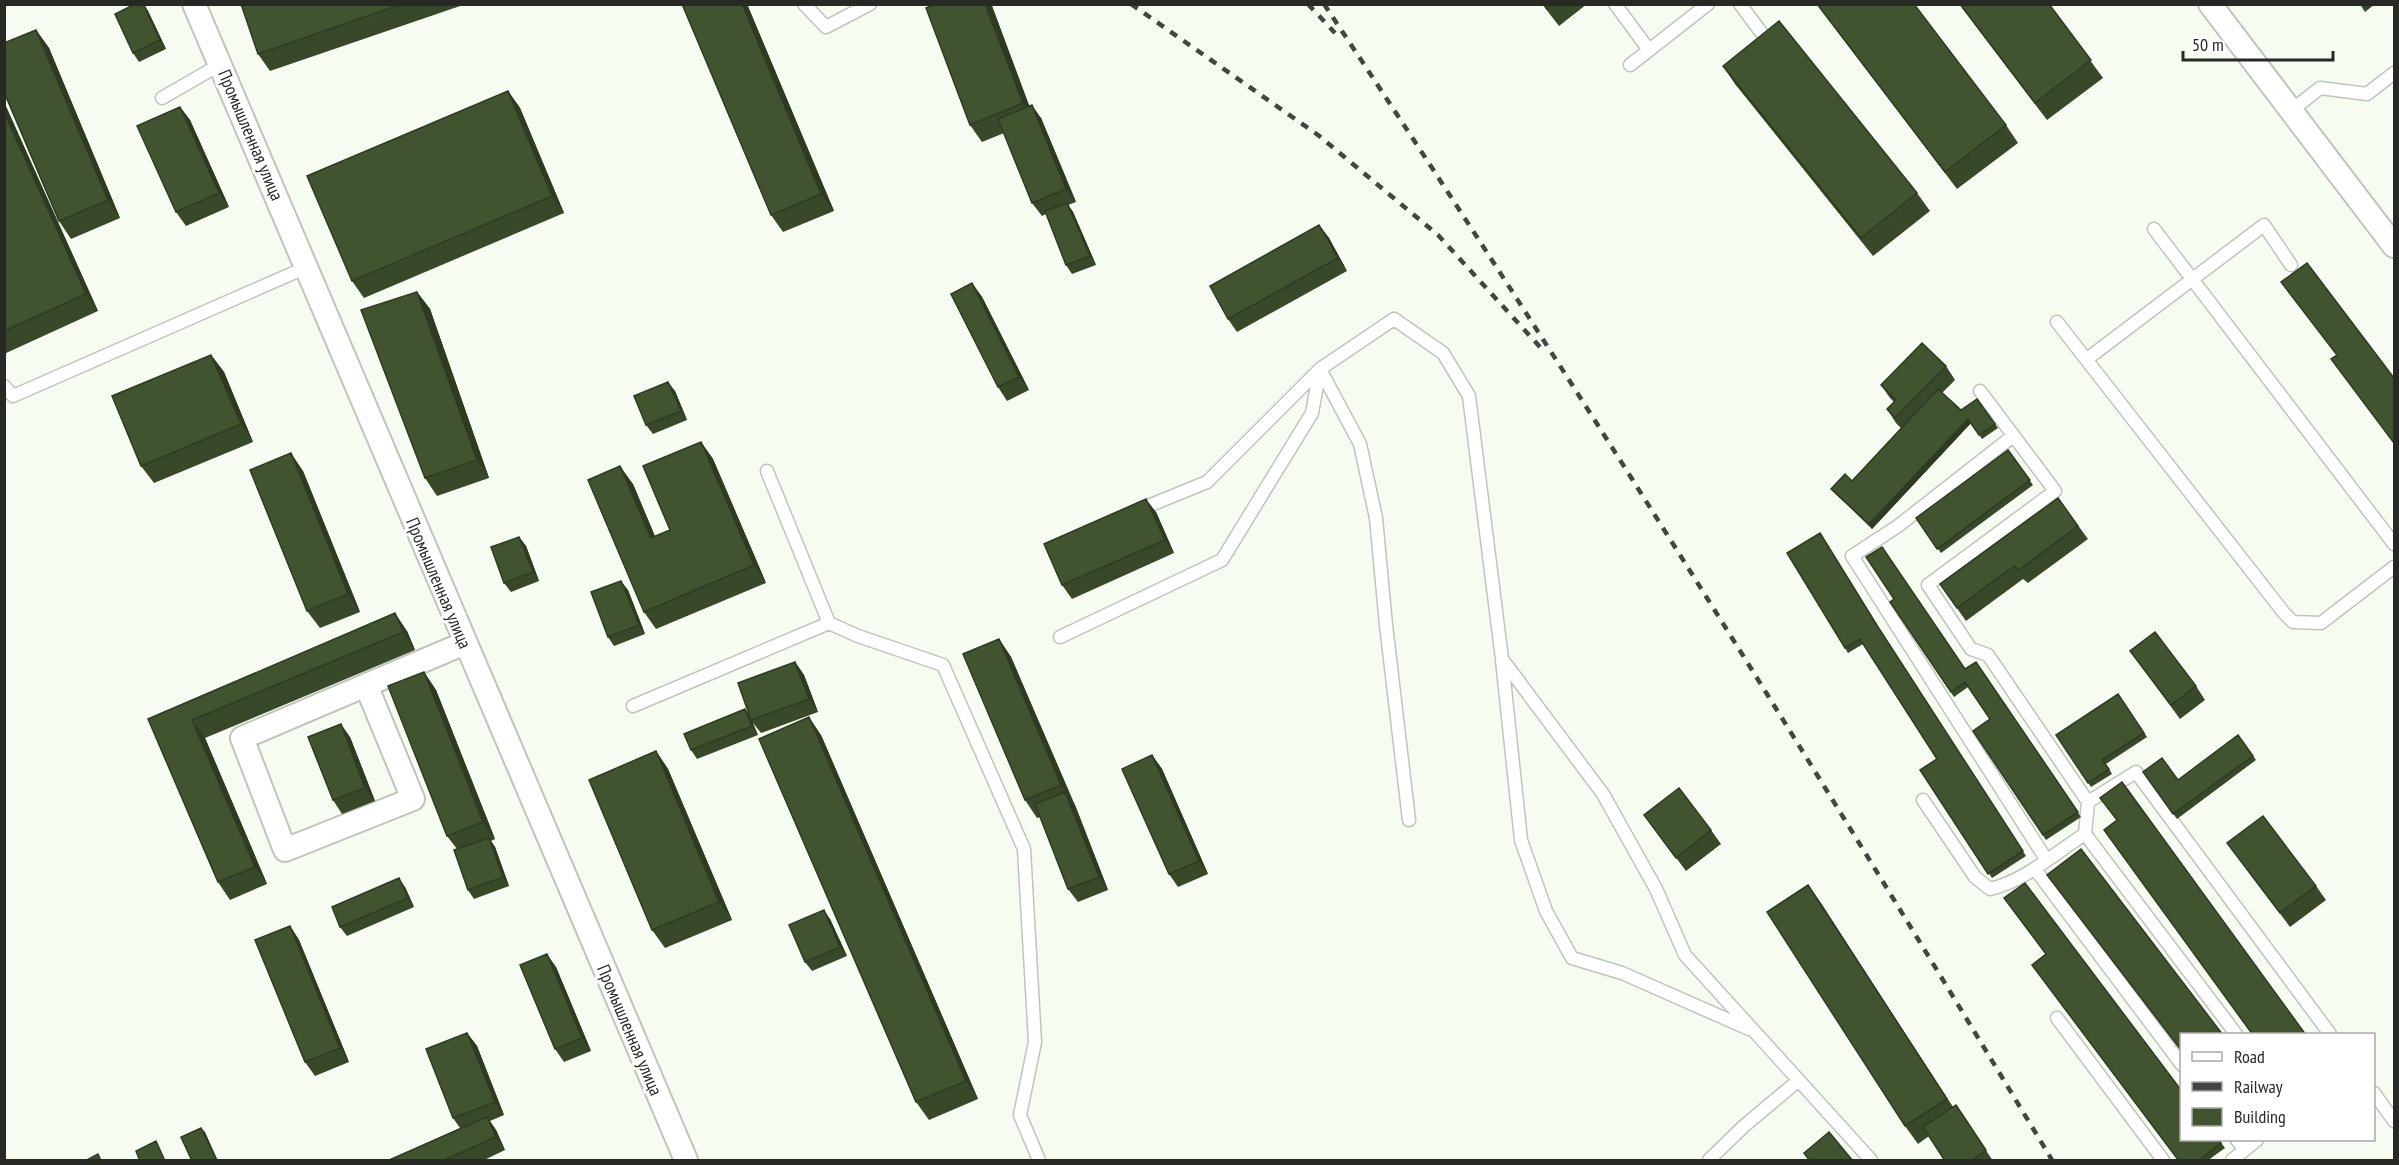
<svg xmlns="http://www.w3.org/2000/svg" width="2399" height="1165" font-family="'PT Sans Narrow',sans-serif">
<rect width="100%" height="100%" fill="#f6fcf2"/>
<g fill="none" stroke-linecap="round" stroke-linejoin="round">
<g stroke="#c0c5bc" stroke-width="15">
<path id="lane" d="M804 4 826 27 870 4
M1615 4 1649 50
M1740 4 1772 47
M1630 65 1708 4
M162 98 221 64
M2292 110 2320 88 2367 94 2394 73
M2154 229 2394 544
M2057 322 2284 613 2293 622 2321 623 2394 567
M2087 359 2264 225 2291 265
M1320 369 1360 444 1376 518 1386 625 1409 820
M4 386 13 396 307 267
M1980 391 2055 491 1928 585 1971 649 1988 655 2088 802
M2013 436 1898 526 1852 556 2046 859
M767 471 829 623
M1136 511 1207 482 1320 369 1394 319 1443 353 1469 396 1502 659 1603 794 1656 889 1685 955 1871 1160
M1060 637 1222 560 1312 413 1320 369
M1502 660 1521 840 1546 911 1572 958 1622 973 1749 1029
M633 706 829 623 858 636 943 665 1024 849 1035 1042 1020 1115 1039 1160
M1923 800 1975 877 1990 889C2025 881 2055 853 2085 834L2088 802 2136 772 2330 1034
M2085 834 2236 1034
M2035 869 2182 1065
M2057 1018 2163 1160
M2374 1093 2394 1121
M2237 1140 2245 1150
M1709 1160 1744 1126 1799 1080
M2232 1160 2257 1140"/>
</g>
<g stroke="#c0c5bc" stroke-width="26">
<path id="street" d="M194 4 686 1160
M2210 4 2394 246
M366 685 413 799 285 850 242 738 465 643"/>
</g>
<use href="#lane" stroke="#fff" stroke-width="12"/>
<use href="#street" stroke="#fff" stroke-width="22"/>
<path stroke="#434540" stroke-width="4.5" stroke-dasharray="8 8" stroke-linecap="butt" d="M1131 4 1318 135 1438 235 1540 347
M1308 4 1335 33
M1324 4C1576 383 1817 770 2052 1160"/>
</g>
<path fill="#384828" d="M135 4H144L148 11 166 49 139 62 133 53Z
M241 4H466L270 71 258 54Z
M682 4H747L834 211 783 232 771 215Z
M936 4H991L992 6 1029 106 1041 118 1076 202 1068 205 1073 212 1096 265 1072 274 1066 265 1046 214 1042 216 1032 203 1004 133 982 142 970 125Z
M1542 4H1587L1559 26Z
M1817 4 2006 125 2018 143 1957 189Z
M1959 4H2049L2103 78 2047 120Z
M2360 4H2375L2365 12Z
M36 30 49 48 120 218 71 239 59 221Z
M1723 66 1917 193 1930 211 1873 256 1735 84Z
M508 91 520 108 564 213 364 298 352 281Z
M4 102 98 311 4 354Z
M180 107 190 120 229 207 186 226 176 212Z
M1319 225 1329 238 1347 271 1237 332 1228 319Z
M972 283 982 297 1029 390 1007 401 998 387Z
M417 292 430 309 489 478 437 496 425 478Z
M211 355 224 372 253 442 154 483 141 466Z
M1946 366 1955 380 1942 393 1961 410 1977 399 1998 428 1982 439 1971 423 1872 529 1835 493 1831 489 1852 481 1901 428 1896 423 1887 409 1894 402 1890 398 1881 385Z
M675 391 687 420 653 434 646 425Z
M701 442 713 459 766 583 656 629 644 612 633 484 655 536 670 530Z
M2008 450 2033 485 1941 553 1916 518Z
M303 471 360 612 320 628 307 611Z
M2058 498 2088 539 2028 583 2023 579 1966 621 1940 584Z
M1156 512 1174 553 1072 599 1062 585Z
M519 537 526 546 539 581 511 592 504 583Z
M1787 553 1881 632 2026 856 1992 878 1920 770 1937 759 1863 644 1848 653Z
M628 590 645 634 614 646 608 637Z
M1890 602 1965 669 1976 662 2081 817 2046 840 1973 731 1990 719 1968 687 1954 697Z
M407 631 415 650 205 738 267 884 230 900 218 882 148 719Z
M999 639 1011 657 1075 805 1108 890 1078 902 1068 889 1040 817 1037 818 1025 800Z
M2130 651 2196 686 2205 700 2180 719Z
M795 662 804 675 818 712 761 733 753 723 758 735 697 759 691 750 745 709 750 716Z
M424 672 436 690 495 839 491 841 495 847 509 886 474 899 468 890 457 849 447 836Z
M2118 694 2147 737 2106 764 2112 774 2091 787 2056 735Z
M821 735 978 1099 929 1120 916 1102Z
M2238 735 2256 760 2177 819 2143 772 2178 780Z
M350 737 375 801 342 814 333 800Z
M656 751 668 769 732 920 665 948 652 930Z
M1152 755 1162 769 1208 874 1178 887 1169 874Z
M1644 815 1711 830 1721 844 1686 871Z
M2227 843 2316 886 2326 900 2290 927Z
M1808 885 1953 1107 1956 1105 1993 1161H1945L1929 1136 1918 1144 1905 1126Z
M405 887 414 907 347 936 340 927Z
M830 919 847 956 812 971 805 962Z
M290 926 299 940 349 1062 315 1076 305 1062Z
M556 967 591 1051 564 1062 555 1049Z
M467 1033 477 1046 504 1115 490 1121 496 1130 505 1150 482 1161H387L460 1128 453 1118Z
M2219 1140 2225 1148 2207 1161H2179Z"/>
<path fill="#2e3b21" d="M143 4 148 11 166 49 160 40Z
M742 4H747L834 211 821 194Z
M985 4H991L992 6 1035 121 1023 103Z
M36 30 49 48 120 218 108 200Z
M508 91 520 108 564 213 552 196Z
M4 102 98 311 86 294 4 112Z
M1032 105 1041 118 1076 202 1066 189Z
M180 107 190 120 229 207 219 193Z
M1067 203 1073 212 1096 265 1090 256Z
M1319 225 1329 238 1347 271 1338 258Z
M972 283 982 297 1029 390 1019 377Z
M417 292 430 309 489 478 477 460Z
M211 355 224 372 253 442 241 424Z
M668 382 675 391 687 420 681 411Z
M1968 419 1971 423 1872 529 1869 524Z
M701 442 713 459 766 583 754 565Z
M291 453 303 471 360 612 348 594Z
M620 466 633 484 663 556 651 538Z
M1146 499 1156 512 1174 553 1165 540Z
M519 537 526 546 539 581 533 572Z
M621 581 628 590 645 634 639 625Z
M395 613 407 631 415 650 403 632Z
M999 639 1011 657 1073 802 1061 785Z
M795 662 804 675 818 712 809 699Z
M424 672 436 690 495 839 483 822Z
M745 709 752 720H751L758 735 752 726Z
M809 717 821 735 978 1099 966 1081Z
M192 720 205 738 267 884 255 867Z
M341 724 350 737 375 801 365 788Z
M656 751 668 769 732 920 719 902Z
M1152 755 1162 769 1208 874 1199 861Z
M1065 792 1075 805 1108 890 1099 877Z
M489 838 495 847 509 886 503 877Z
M399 878 405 887 414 907 408 898Z
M1808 885 1821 903 1959 1117 1947 1099Z
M824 910 830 919 847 956 840 947Z
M290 926 299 940 349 1062 340 1048Z
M547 954 556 967 591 1051 582 1038Z
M467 1033 477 1046 504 1115 495 1102Z
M487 1117 496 1130 505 1150 496 1137Z
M201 1128 205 1132 218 1161H217Z"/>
<path fill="#41542f" stroke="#2e3b21" stroke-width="1.5" d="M135 4H143L160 40 133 53 115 14Z
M241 4H402L258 54Z
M682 4H742L821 194 771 215Z
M936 4H985L1023 103 970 125 926 8Z
M1544 4H1552L1547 9Z
M1817 4H1914L2006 125 1945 172Z
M1960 4H2049L2091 60 2035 103Z
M1779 21 1917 193 1861 238 1723 66Z
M36 30 108 200 59 221 4 92V43Z
M508 91 552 196 352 281 307 176Z
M1032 105 1066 189 1032 203 998 119Z
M180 107 219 193 176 212 137 126Z
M4 112 86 294 4 331Z
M1067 203 1090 256 1066 265 1045 211Z
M1319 225 1338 258 1228 319 1210 286Z
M2307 263 2394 378V443L2331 359 2337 355 2281 282Z
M972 283 1019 377 998 387 951 294Z
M417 292 477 460 425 478 361 310Z
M1922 343 1946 366 1895 418 1887 409 1896 400 1881 385Z
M211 355 241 424 141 466 112 396Z
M668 382 681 411 646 425 634 396Z
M1938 389 1961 410 1977 399 1995 424 1979 435 1968 419 1869 524 1831 489 1845 474 1852 481Z
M701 442 754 565 644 612 588 480 620 466 651 538 670 530 643 466Z
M2008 450 2030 480 1937 549 1916 518Z
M291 453 348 594 307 611 250 470Z
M2058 498 2078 526 2019 570 2014 566 1957 608 1940 584Z
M1146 499 1165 540 1062 585 1044 544Z
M1820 533 1878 627 2023 851 1988 874 1920 770 1937 759 1860 639 1845 648 1787 553Z
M519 537 533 572 504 583 491 547Z
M1882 547 1965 669 1976 662 2078 812 2043 835 1973 731 1990 719 1965 682 1951 692 1890 602 1894 599 1866 557Z
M621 581 639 625 608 637 591 592Z
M395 613 403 632 192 720 255 867 218 882 148 719Z
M2155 632 2196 686 2171 705 2130 651Z
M999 639 1061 785 1025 800 963 654Z
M795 662 809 699 751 720 738 683Z
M424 672 483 822 447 836 388 686Z
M2118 694 2144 733 2102 760 2109 769 2088 783 2056 735Z
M745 709 752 726 691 750 684 734Z
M809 717 966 1081 916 1102 759 739Z
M341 724 365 788 333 800 308 737Z
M2238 735 2253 756 2173 814 2143 772 2162 758 2178 780Z
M656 751 719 902 652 930 589 780Z
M1152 755 1199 861 1169 874 1122 769Z
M2122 782 2306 1035H2253L2104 830 2117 820 2100 798Z
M1679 788 1711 830 1676 858 1644 815Z
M1065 792 1099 877 1068 889 1035 804Z
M2263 816 2316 886 2280 913 2227 843Z
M489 838 503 877 468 890 454 850Z
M2081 849 2223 1035H2181V1050L2047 875Z
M399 878 408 898 340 927 332 907Z
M2025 883 2181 1090V1140H2219L2221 1143 2198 1161H2179L2032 965 2046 954 2004 898Z
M1808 885 1947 1099 1905 1126 1767 912Z
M824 910 840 947 805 962 789 925Z
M290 926 340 1048 305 1062 255 940Z
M547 954 582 1038 555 1049 520 965Z
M467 1033 495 1102 453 1118 426 1049Z
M1956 1105 1986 1150 1971 1161H1945L1923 1127Z
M487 1117 496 1137 442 1161H387Z
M201 1128 217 1161H192L181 1137Z
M1829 1132 1853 1161H1810L1804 1153Z
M156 1141 165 1161H140L136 1151Z
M98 1154 101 1161H85Z"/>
<g text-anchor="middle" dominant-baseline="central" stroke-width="6" stroke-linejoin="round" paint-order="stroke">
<g font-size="18" fill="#272925" stroke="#fff">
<text transform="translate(251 135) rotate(67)">Промышленная улица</text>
<text transform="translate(439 583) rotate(67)">Промышленная улица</text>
<text transform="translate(630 1030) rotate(67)">Промышленная улица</text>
</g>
</g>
<rect width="2399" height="1165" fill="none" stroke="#272925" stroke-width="12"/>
<rect x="2180" y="1033" width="195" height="108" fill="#ffffff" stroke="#a9a9a8" stroke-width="1.5"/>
<rect x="2192" y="1052" width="30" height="9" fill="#ffffff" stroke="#a9a9a8" stroke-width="1.5"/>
<text x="2234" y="1063" font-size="18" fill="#272925">Road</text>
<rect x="2192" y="1082" width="30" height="9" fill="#434540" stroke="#a9a9a8" stroke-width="1.5"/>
<text x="2234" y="1093" font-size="18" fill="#272925">Railway</text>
<rect x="2192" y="1108" width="30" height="18" fill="#41542f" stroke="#a9a9a8" stroke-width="1.5"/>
<text x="2234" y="1123" font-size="18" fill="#272925">Building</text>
<path d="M2183 51v9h150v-9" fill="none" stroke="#272925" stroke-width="3"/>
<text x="2192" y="51" font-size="18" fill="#272925" stroke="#ffffff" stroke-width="4.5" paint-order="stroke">50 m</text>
</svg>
